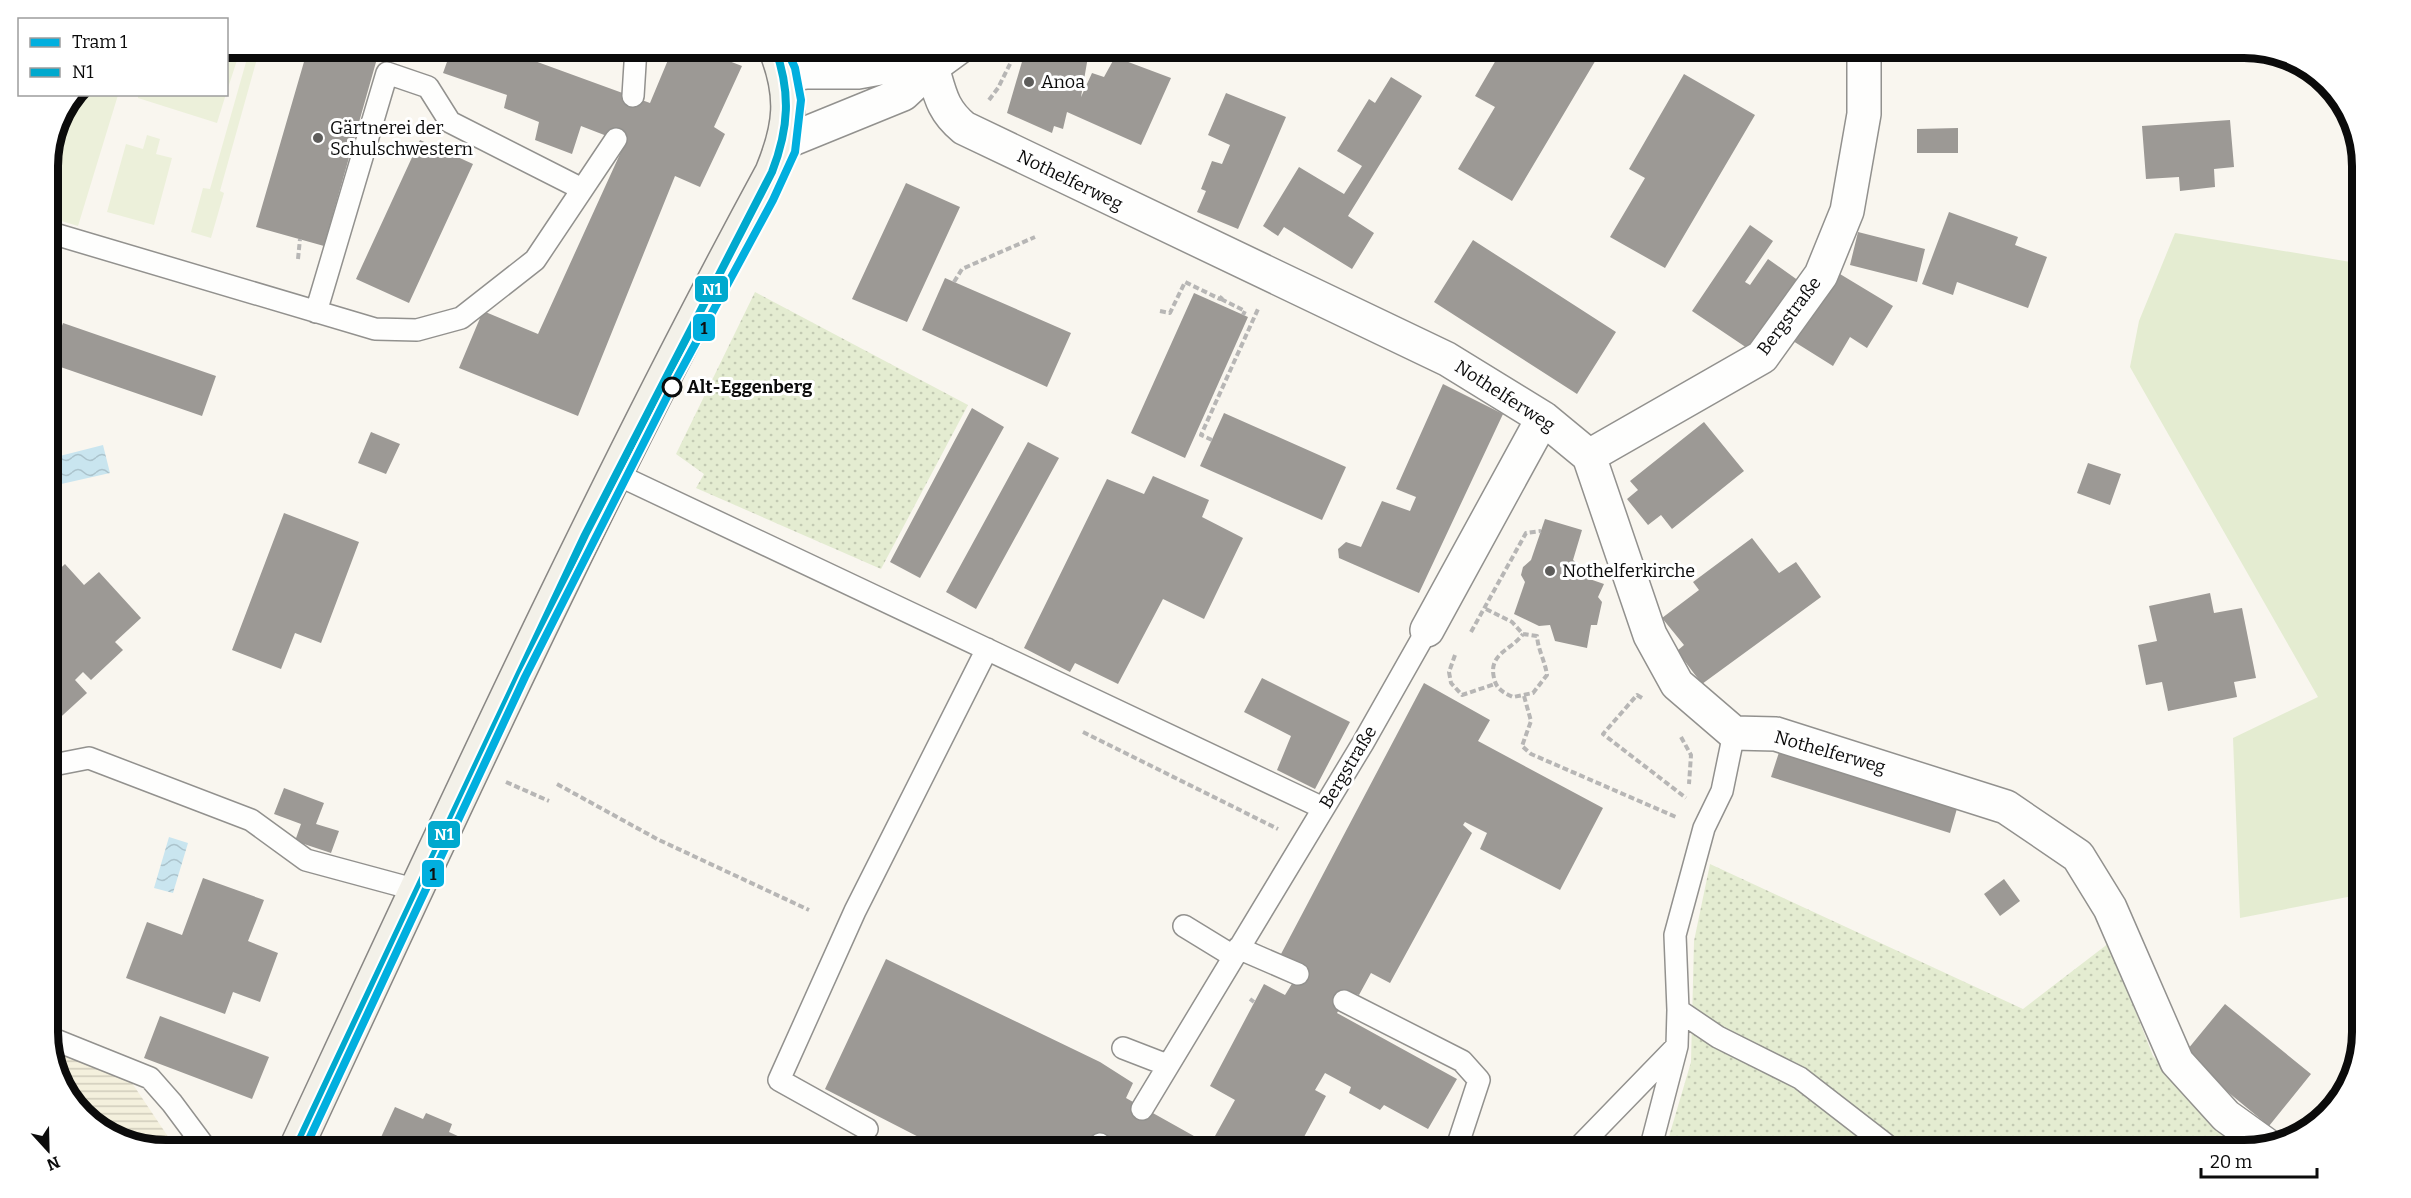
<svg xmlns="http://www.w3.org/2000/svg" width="2411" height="1198" font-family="Bitter,serif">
<defs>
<pattern id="farmland-rules" width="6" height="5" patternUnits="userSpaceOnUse" patternTransform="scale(1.5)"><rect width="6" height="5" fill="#f4f0dd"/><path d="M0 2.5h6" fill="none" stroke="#d0ccbc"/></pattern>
<pattern id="grass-dots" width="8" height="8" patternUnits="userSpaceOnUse" patternTransform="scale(1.5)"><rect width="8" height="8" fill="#e4ecd1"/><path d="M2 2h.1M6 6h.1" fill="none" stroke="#c2c9b2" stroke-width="1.8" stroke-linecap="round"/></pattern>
<pattern id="water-waves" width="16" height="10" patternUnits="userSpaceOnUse" patternTransform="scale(1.5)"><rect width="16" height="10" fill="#c9e5ef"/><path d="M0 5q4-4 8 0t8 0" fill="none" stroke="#abc3cc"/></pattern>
</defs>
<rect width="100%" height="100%" fill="#f9f6ef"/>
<path fill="url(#farmland-rules)" d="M52 1052 128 1077 177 1150 114 1138 68 1098Z"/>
<path fill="url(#grass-dots)" d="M755 292 968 405 881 569 696 488 704 474 676 454Z
M1710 864 2023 1009 2109 943 2153 1056 2221 1130 2250 1148 1665 1150 1691 1062 1694 941Z"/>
<path fill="#e4ecd1" d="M2175 233 2363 264V894L2240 918 2233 738 2318 697 2130 367 2139 321Z"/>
<path fill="#ecf0da" d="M227 48H241L226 94V48Z
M250 48H260L220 191 224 193 211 238 191 232 203 188 210 189Z
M74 95H118L78 226 48 217C48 170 46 135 74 95Z
M138 95V94H226L217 123 138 98Z
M147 135 160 139 156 154 172 158 154 225 107 212 126 144 143 149Z"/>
<path fill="url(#water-waves)" d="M103 445 110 473 48 487V459Z
M169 837 188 843 173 893 154 888Z"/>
<path fill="#9c9995" d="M308 48H380L324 246 256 227Z
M452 48H499L650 103 673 48H695L742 66 714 127 725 134 700 187 675 176 578 416 459 368 483 311 538 334 625 143 581 126 572 154 535 140 539 122 504 108 507 95 443 73Z
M1026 48H1114L1110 58 1089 51 1081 97 1092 73 1104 77 1115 57 1171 78 1141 145 1067 112 1063 129 1054 126 1052 133 1007 113Z
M1503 48H1579L1597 58 1512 201 1458 169 1495 107 1475 96Z
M1968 48H2046V57L1968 58Z
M1684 74 1755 115 1665 268 1610 237 1645 178 1629 169Z
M1391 77 1422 96 1348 216 1374 233 1352 269 1284 227 1278 236 1263 226 1299 167 1344 194 1362 166 1337 151 1369 99 1375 103Z
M1226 93 1286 117 1238 229 1197 212 1206 191 1201 189 1212 161 1222 164 1230 145 1208 135Z
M2230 120 2234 167 2214 169 2215 187 2180 191 2179 177 2146 179 2142 126Z
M1958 128V153H1917V129Z
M420 140 473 164 409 303 356 279Z
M906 183 960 207 907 322 852 299Z
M1949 212 2018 237 2015 245 2047 257 2028 308 1957 282 1953 295 1922 284Z
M1750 225 1773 241 1745 282 1750 285 1768 259 1799 281 1750 350 1692 311Z
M1858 232 1925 249 1917 282 1850 265Z
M1473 240 1616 332 1577 394 1434 302Z
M1835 271 1893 306 1867 348 1850 337 1833 366 1793 341Z
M945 278 1071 333 1047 387 922 330Z
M1194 293 1248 317 1185 458 1131 433Z
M63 323 216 376 202 416 49 363Z
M1443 384 1503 414 1419 593 1339 558 1338 549 1346 542 1361 547 1382 501 1410 511 1416 497 1396 489Z
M972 408 1004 427 920 578 890 562Z
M1224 413 1346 467 1322 520 1200 466Z
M1704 422 1744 471 1672 529 1661 515 1648 525 1627 499 1638 490 1630 481Z
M371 432 400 444 386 474 358 463Z
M1028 442 1059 458 976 609 946 592Z
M2088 463 2121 474 2110 505 2077 493Z
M1153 476 1209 500 1202 517 1243 538 1204 619 1163 599 1118 684 1075 663 1070 672 1024 648 1107 479 1144 494Z
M284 513 359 542 321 643 295 633 281 669 232 650Z
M1545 519 1582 530 1573 560 1580 566 1578 575 1604 584 1598 597 1602 602 1597 625H1591L1587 648 1555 641 1550 625 1539 626 1514 614 1525 582 1521 575 1523 567 1531 560Z
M1752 538 1779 573 1796 562 1821 597 1702 684 1677 651 1684 645 1662 618 1699 590 1693 582Z
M65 564 84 585 99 572 141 618 115 642 123 650 91 680 83 672 75 680 87 693 52 725 48 721V580Z
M2210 593 2214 613 2242 608 2256 678 2234 682 2237 697 2168 711 2162 682 2146 685 2138 645 2157 641 2149 606Z
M1262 678 1350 722 1315 789 1277 770 1291 736 1244 712Z
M1424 683 1490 720 1478 741 1603 808 1560 890 1480 849 1487 833 1465 822 1463 825 1472 833 1390 983 1371 973 1359 995 1349 992 1337 1013 1457 1079 1428 1129 1384 1105 1380 1110 1349 1093 1351 1087 1325 1073 1315 1090 1326 1096 1297 1150H1110L1100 1144 1087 1149 1066 1137 1055 1150H944L825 1089 886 959 1100 1062 1133 1083 1126 1098 1210 1145 1235 1100 1210 1086 1264 984 1285 995 1303 966 1281 954Z
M1782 743 1960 798 1950 833 1771 777Z
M284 788 324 803 316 824 339 831 331 853 295 841 301 824 274 814Z
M203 878 264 900 248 941 278 953 260 1002 233 992 225 1014 126 978 147 922 182 935Z
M2004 879 2020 901 2000 916 1984 894Z
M2225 1004 2311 1074 2269 1126 2183 1055Z
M160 1016 269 1057 252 1099 144 1058Z
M2330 1090 2339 1097 2310 1130 2298 1134Z
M395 1107 423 1119 426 1113 452 1124 449 1132 473 1143 470 1150 376 1148Z"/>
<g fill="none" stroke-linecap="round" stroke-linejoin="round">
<g stroke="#92918e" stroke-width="24">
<path id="service" d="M633 96 636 48
M48 232 375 329 417 330 461 318 535 260 616 139
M316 312 387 73 428 87 450 122 582 189
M616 474 1323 808
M48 766 89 758 251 820 306 860 417 890
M1184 926 1233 956
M1238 948 1298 974
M1344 1001 1462 1061 1479 1080 1456 1150
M1678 1010 1718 1037 1800 1078 1893 1150
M48 1037 150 1078 172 1103 207 1150
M1123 1048 1167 1065
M1142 1109 1363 743 1427 630
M867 1129 779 1080 855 911 987 649
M1095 1150 1100 1144
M1576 1150 1676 1047
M1650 1150 1677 1046 1678 1010 1675 935 1704 828 1722 791 1734 733"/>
</g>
<g stroke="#92918e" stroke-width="36">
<path id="minor" d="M932 67C940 94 942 110 964 128L1447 359 1543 418 1589 456 1650 635 1677 684 1734 733 1776 734 2006 807 2078 856 2110 908 2177 1062 2226 1116 2265 1144
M786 75 807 72H858L897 65 932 67
M785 142 903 94 932 67 958 48
M1589 456 1762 357 1821 275 1847 211 1864 114V48
M1427 630 1543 418"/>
</g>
<g stroke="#898784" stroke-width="36">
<path id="secondary" d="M295 1150C448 821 599 491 772 172 791 126 794 95 775 48"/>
</g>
<path stroke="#b7b6b5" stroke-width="4" stroke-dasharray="6 3" stroke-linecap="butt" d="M989 100 998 88 1018 48
M298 259 300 239
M954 282 962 269 1035 237
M1221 299 1245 311 1243 315
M1160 311 1170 313 1185 282 1220 299 1224 294
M1212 440 1201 435 1258 309 1256 308
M1486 609 1512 622 1523 634 1537 636C1538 650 1545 661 1547 675L1533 693 1513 697C1504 693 1496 689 1494 678 1488 653 1512 650 1523 634
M1471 632 1526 533 1541 531
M1455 655 1449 672 1451 683 1462 695 1495 684
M1524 696 1531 721 1522 746 1531 754 1676 817
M1642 698 1637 695 1603 734 1686 798
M1083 732 1278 829
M1681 737 1691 755 1689 784
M506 782 549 801
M557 784 657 839 809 910
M1250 999 1254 1002"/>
<use href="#service" stroke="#fefefd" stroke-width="21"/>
<use href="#minor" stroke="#fefefd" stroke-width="33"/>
<use href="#secondary" stroke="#f3f1e9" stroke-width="33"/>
<g stroke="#fff" stroke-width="12">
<path id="bus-1" d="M295 1150 585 535 772 172C789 128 791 92 775 48"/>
</g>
<use href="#bus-1" stroke="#00a9ce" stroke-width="8"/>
<g stroke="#fff" stroke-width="12">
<path id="tram-1" d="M304 1150 525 677 673 385 773 200 795 152 801 100 795 68 786 48"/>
</g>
<use href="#tram-1" stroke="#01afdf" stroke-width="8"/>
</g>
<g fill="#5e5d5b" stroke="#fff" stroke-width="2">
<circle cx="1029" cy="82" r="6"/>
<circle cx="318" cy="138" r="6"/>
<circle cx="1550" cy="571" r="6"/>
</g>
<circle fill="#fff" stroke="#0b0b0b" stroke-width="3" cx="672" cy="387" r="9"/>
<g text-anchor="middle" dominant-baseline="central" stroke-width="6" stroke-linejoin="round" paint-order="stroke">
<g font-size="18" fill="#0b0b0b" stroke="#fff" text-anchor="start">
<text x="1041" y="82">Anoa</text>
<text x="330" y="128">Gärtnerei der<tspan x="330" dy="21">Schulschwestern</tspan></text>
<text x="1562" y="571">Nothelferkirche</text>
</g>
<g font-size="18" fill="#0b0b0b" stroke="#fff">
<text transform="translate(1070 180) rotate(26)">Nothelferweg</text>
<text transform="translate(1789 316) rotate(-53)">Bergstraße</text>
<text transform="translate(1505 396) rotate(33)">Nothelferweg</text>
<text transform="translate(1830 752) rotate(16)">Nothelferweg</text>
<text transform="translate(1348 767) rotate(-59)">Bergstraße</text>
</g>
<g font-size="18" font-weight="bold" fill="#0b0b0b" stroke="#fff" text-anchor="start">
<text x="687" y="387">Alt-Eggenberg</text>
</g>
</g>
<path d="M0 0H2411V1198H0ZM166 58H2244A108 108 0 0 1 2352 166V1032A108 108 0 0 1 2244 1140H166A108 108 0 0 1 58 1032V166A108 108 0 0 1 166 58Z" fill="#fff" fill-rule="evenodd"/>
<path fill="none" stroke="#0b0b0b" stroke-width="8" d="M166 58H2244A108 108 0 0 1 2352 166V1032A108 108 0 0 1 2244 1140H166A108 108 0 0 1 58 1032V166A108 108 0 0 1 166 58Z"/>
<g stroke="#fff" stroke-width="2">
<rect x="694" y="275" width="35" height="28" rx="6" fill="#00a9ce"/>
<rect x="692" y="313" width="24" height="29" rx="6" fill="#01afdf"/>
<rect x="427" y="820" width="34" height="29" rx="6" fill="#00a9ce"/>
<rect x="421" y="859" width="24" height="29" rx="6" fill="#01afdf"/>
</g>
<g font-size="16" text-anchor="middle" font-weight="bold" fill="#fff">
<text x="712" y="295">N1</text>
<text x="444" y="840">N1</text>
</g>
<g font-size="16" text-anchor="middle" font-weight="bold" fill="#111">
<text x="704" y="334">1</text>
<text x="433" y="880">1</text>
</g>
<rect x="18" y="18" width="210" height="78" fill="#ffffff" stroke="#9d9d9d" stroke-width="1.5"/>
<rect x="30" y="38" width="30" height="9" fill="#01afdf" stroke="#9d9d9d" stroke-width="1.5"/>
<text x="72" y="48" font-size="18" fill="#0b0b0b">Tram 1</text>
<rect x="30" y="68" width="30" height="9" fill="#00a9ce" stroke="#9d9d9d" stroke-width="1.5"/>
<text x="72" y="78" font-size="18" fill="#0b0b0b">N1</text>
<g transform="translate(48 1150) rotate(158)" stroke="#ffffff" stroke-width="4.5" paint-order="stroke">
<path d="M0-4.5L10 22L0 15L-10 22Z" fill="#0b0b0b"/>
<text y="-9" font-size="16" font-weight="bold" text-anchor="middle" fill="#0b0b0b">N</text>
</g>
<path d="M2201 1168v9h116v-9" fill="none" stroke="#0b0b0b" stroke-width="3"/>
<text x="2210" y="1168" font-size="18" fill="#0b0b0b" stroke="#ffffff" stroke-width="4.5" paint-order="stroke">20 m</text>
</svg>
